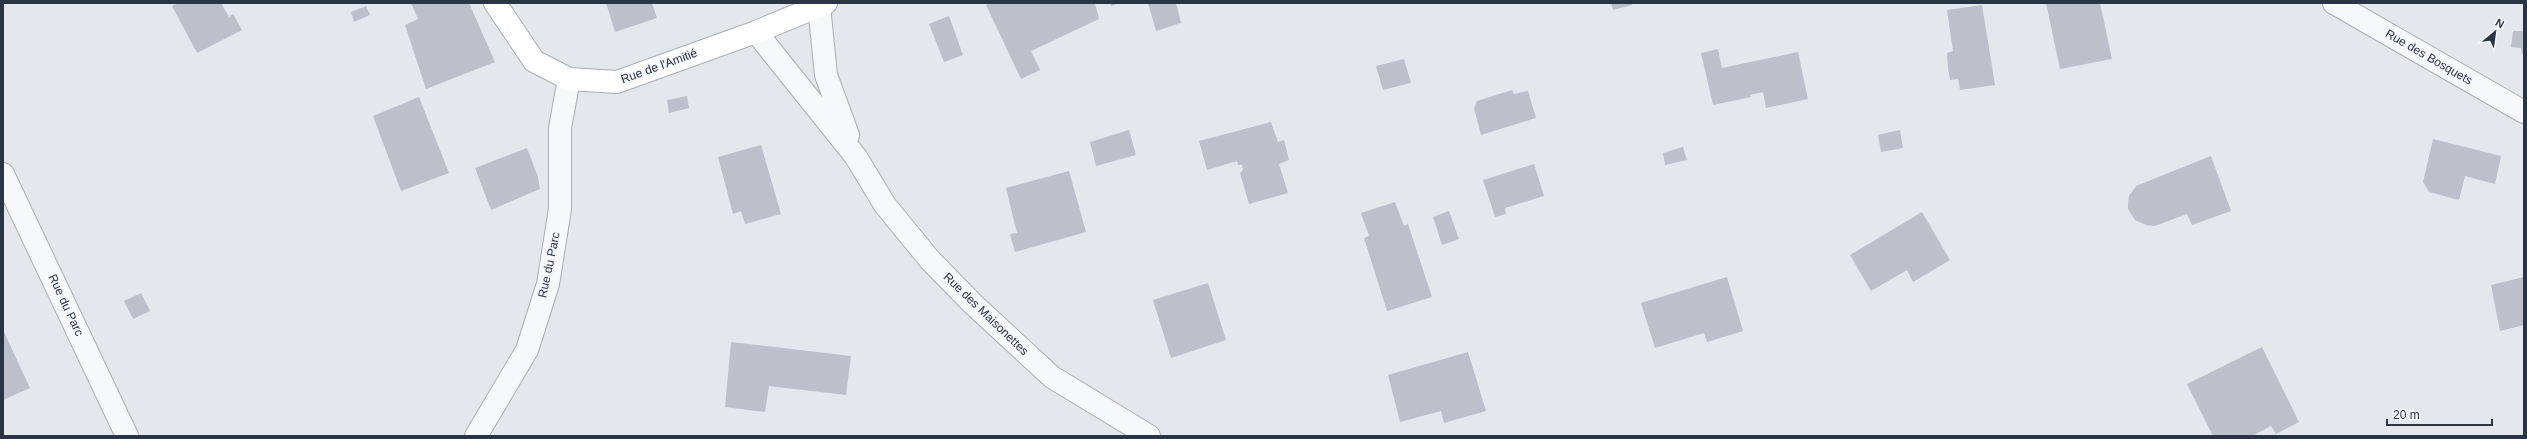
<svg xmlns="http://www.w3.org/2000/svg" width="2527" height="439" font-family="Helvetica,sans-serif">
<rect width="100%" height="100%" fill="#e4e7ec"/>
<path fill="#bbc0ca" d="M178 3H221L229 17 233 14 242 30 197 53 172 6Z
M411 3H469L495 62 426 89 405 25 418 19Z
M606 3H652L657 18 615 32Z
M990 3H1095L1099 19 1031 51 1040 70 1021 79 986 5Z
M1110 3H1120L1111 6Z
M1148 3H1176L1181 23 1156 31Z
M1611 3H1632V5L1613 10Z
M2046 3H2100L2112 59 2060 69Z
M1982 5 1995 85 1960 90 1958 79 1950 80 1948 68 1947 53 1953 51 1947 10Z
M366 6 370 15 354 22 351 12Z
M949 16 963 55 944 62 929 24Z
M2513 31H2524V54H2522L2521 48 2511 47Z
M1718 49 1722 68 1798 52 1808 99 1766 108 1763 92 1750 95 1751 97 1713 105 1701 53Z
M1404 59 1411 83 1383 90 1376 66Z
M1512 90 1514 94 1528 91 1536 118 1481 135 1474 108 1477 101Z
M687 96 689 108 669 113 667 100Z
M419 97 449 173 401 191 373 116Z
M1271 122 1278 142 1284 140 1289 160 1279 164 1288 193 1249 204 1240 173 1243 170 1242 165H1238L1237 161 1207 170 1199 141Z
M1129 130 1136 155 1096 166 1090 142Z
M1900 130 1903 148 1881 152 1878 135Z
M2433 139 2501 156 2495 184 2465 176 2459 200 2429 192 2423 182Z
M761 145 781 214 745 224 741 211 733 214 718 157Z
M1683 147 1687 160 1665 165 1663 153Z
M527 148 538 177 540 189 491 210 475 168Z
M2211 156 2231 211 2192 225 2187 214 2155 226 2146 225 2135 220 2128 209V203L2129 196 2136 186Z
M1534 164 1544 196 1505 208 1506 214 1495 217 1483 180Z
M1069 171 1086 232 1015 252 1010 234 1017 233 1006 188Z
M1395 202 1404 226 1408 224 1432 297 1387 311 1364 238 1369 236 1361 213Z
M1449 211 1459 239 1442 245 1433 217Z
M1922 212 1950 260 1913 282 1907 270 1871 291 1850 255Z
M1727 277 1743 331 1707 342 1704 333 1655 348 1641 303Z
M2524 277V325L2500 331 2491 285Z
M1208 283 1226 340 1171 358 1153 300Z
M141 293 150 311 133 319 124 301Z
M3 330 30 388 3 400Z
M731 342 851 356 846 395 769 386 765 412 725 407Z
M2262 347 2299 422 2276 434 2271 426 2252 436H2213L2187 384Z
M1468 352 1486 411 1444 423 1441 411 1400 422 1388 375Z"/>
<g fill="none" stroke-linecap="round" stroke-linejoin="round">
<g stroke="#a9aeb7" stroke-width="24">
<path id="street" d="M2334 3 2524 112
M819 6 826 75 848 135
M756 32 856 157 885 205 930 260 973 304 1052 377 1149 436
M3 174 127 436
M476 436 527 350 548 284 560 209V128L569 79"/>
</g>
<g stroke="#a9aeb7" stroke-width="24">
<path id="secondary" d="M495 3 534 61 569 79 617 82 756 32 826 3"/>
</g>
<use href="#street" stroke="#f7f8fa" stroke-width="22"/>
<use href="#secondary" stroke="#fff" stroke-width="22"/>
</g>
<g text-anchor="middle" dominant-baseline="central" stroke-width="3" stroke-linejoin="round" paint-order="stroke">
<g font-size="12" fill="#2b3445" stroke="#f4f6f9">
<text transform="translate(2429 57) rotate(30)">Rue des Bosquets</text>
<text transform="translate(659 66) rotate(-20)">Rue de l'Amitié</text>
<text transform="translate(549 265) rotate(-78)">Rue du Parc</text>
<text transform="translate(66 305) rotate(65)">Rue du Parc</text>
<text transform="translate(986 314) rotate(44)">Rue des Maisonettes</text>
</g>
</g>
<rect width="2527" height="439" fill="none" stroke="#2b3445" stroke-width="8"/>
<g transform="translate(2495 32) rotate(29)" stroke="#f4f6f9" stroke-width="3" paint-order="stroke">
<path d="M0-3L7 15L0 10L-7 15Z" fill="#2b3445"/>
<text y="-6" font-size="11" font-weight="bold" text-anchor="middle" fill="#2b3445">N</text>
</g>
<path d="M2387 419v6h105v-6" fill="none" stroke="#2b3445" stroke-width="2"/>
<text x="2393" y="419" font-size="12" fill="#2b3445" stroke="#f4f6f9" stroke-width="3" paint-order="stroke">20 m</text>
</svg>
